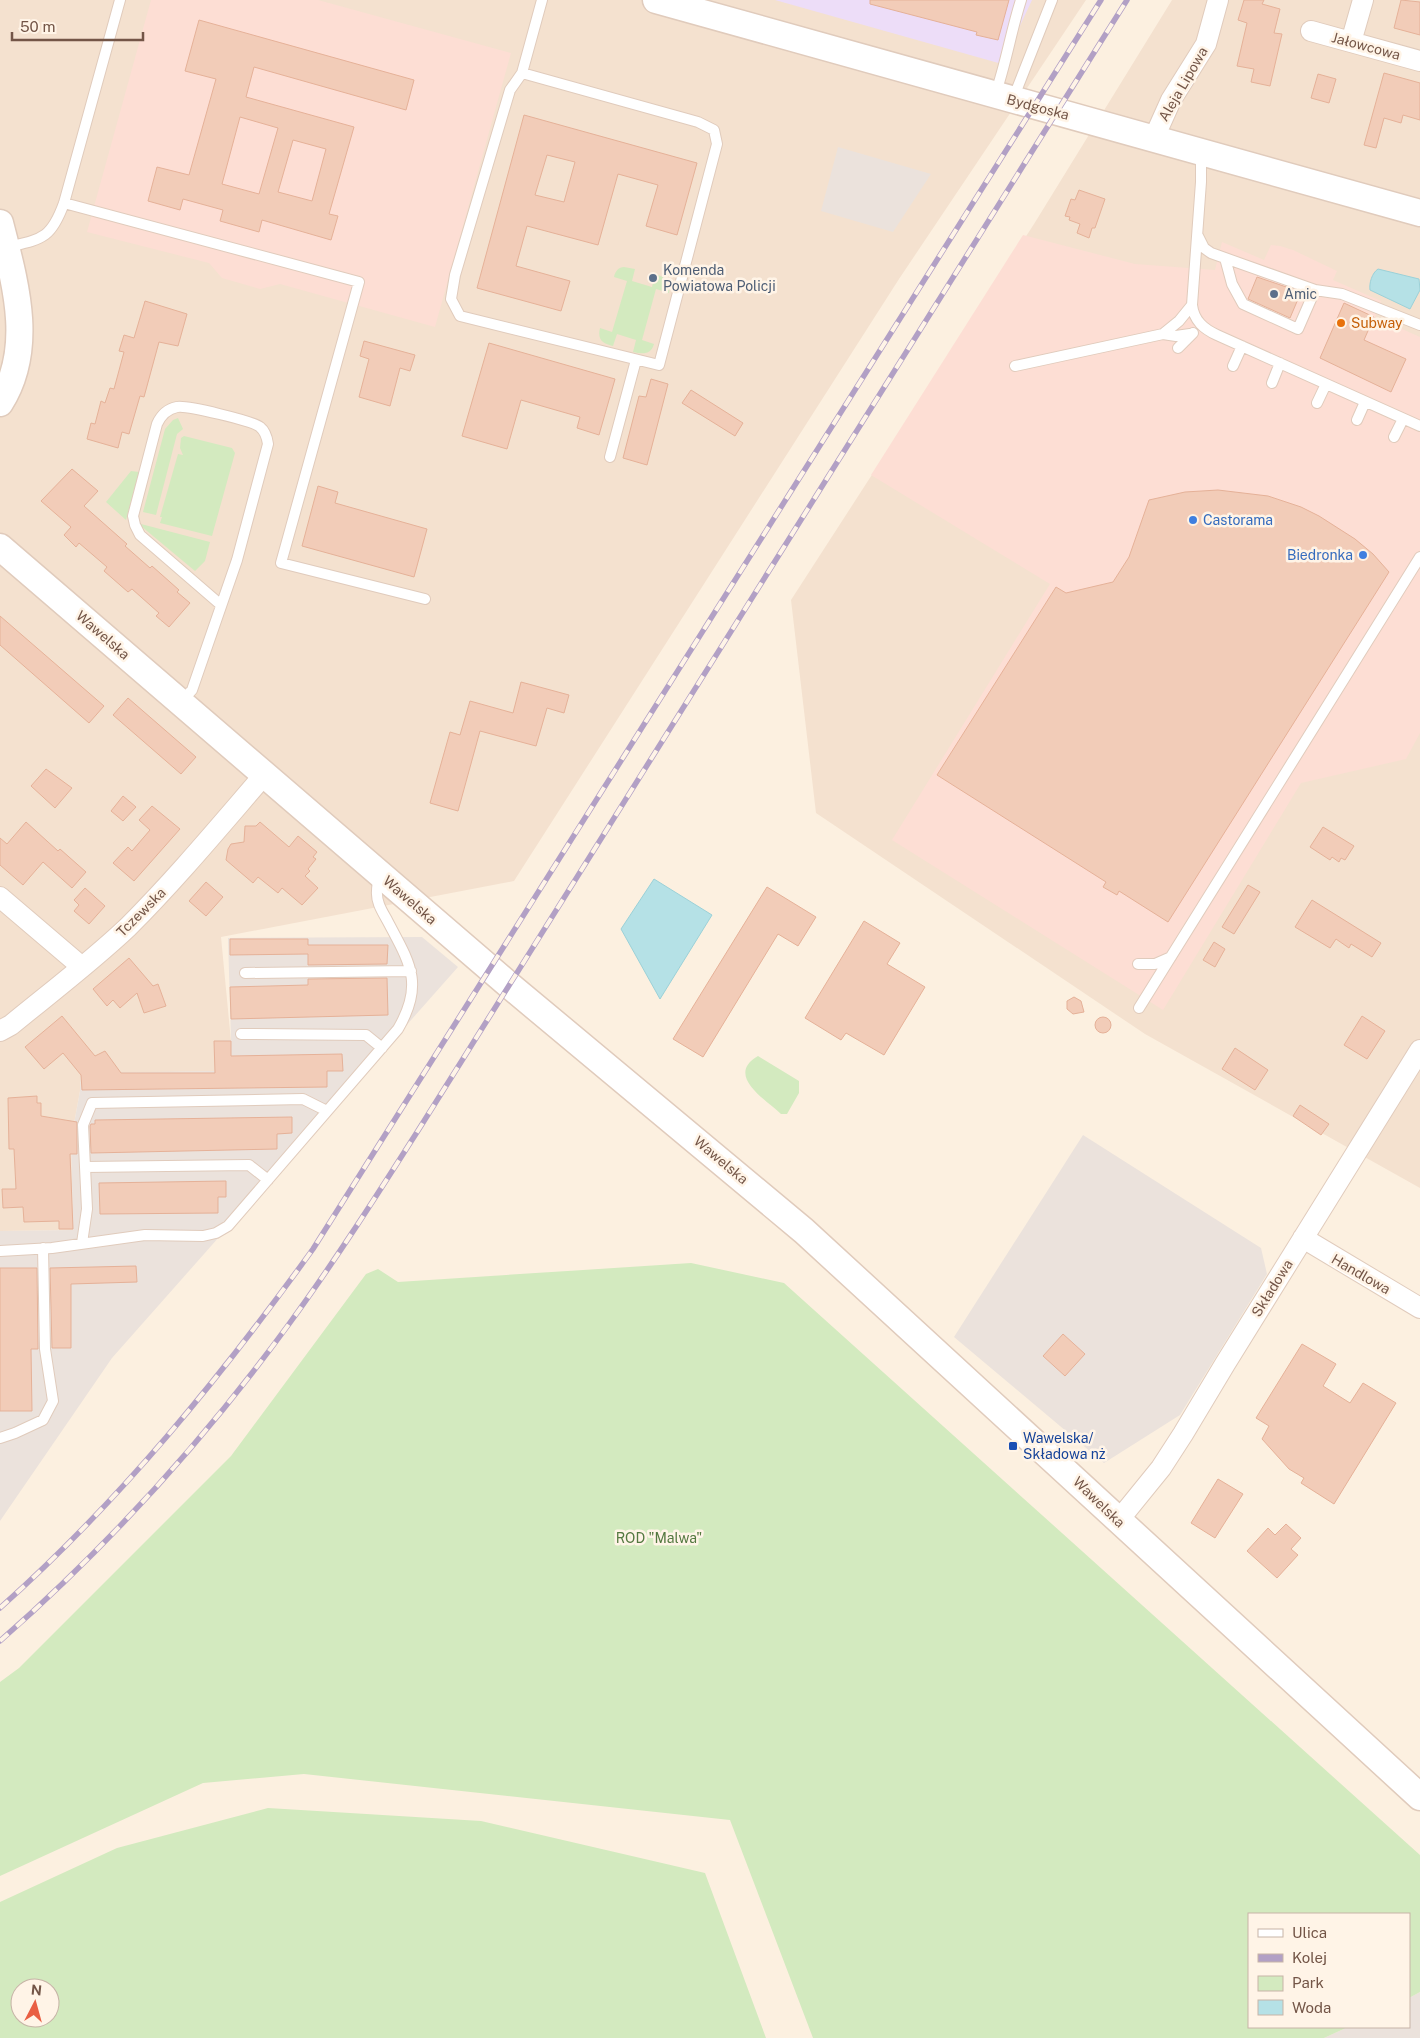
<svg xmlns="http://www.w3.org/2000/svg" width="1420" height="2038" font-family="'Public Sans',sans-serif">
<rect width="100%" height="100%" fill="#fcf0e0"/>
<path fill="#f4e1cf" d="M0 0H1086L899 279 514 881 221 937 231 1041 215 1071 81 1074 80 1091 71 1140 73 1230 0 1231Z
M1172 0H1420V1188L1145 1034 816 813 791 600 1034 224Z"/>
<path fill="#fdded4" d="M151 0H318L511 53 435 327 280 284 260 289 222 278 209 263 87 232Z
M1023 235 1135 264 1215 270 1222 242 1264 260 1271 245 1280 246 1293 250 1337 271 1333 280 1381 301 1375 317 1420 337V733L1406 759 1301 783 1163 1010 892 840 1050 584 871 475Z"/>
<path fill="#ebe2dc" d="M838 147 931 174 893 232 821 211Z
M422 937 458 967 112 1358 0 1521V1231L73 1230 71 1140 80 1091 81 1073 215 1071 214 1041 231 1040 228 938Z
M1083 1135 1261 1248 1267 1274 1180 1415 1104 1463 954 1337Z
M1420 1992V2038H1324L1348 2027H1409V1998Z"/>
<path fill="#edddf8" d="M775 0H1032L1002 64Z"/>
<path fill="#d3eabf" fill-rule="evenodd" d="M624 267 635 269 632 281 652 287 655 274C665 277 671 281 669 293L656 289 642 340 654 344C651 355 643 354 633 352L636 340 617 334 613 346C603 344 597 340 600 328L612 332 627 281 614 277C615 271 619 267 624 267Z
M178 418 183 429 177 434 156 515 143 512 165 429 173 420Z
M184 436 232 448 235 453 212 536 160 523 162 517H160L178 454 183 455 180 448 181 438Z
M131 471 139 472 126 520 106 502Z
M141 524 210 542 205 561 195 571 141 526Z
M758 1056 799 1081V1093L787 1114H781C765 1099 725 1075 758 1056Z
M691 1263 784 1283 1420 1855V1992L1409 1998V1914H1249V2027H1348L1324 2038H813L730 1820 304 1774 203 1783 0 1876V1682L19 1668 231 1456 366 1274 378 1269 398 1282Z
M268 1808 481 1821 705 1873 766 2038H0V1902L117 1848ZM20 1988H50V2018H20Z"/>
<path fill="#b5e1e6" stroke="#9bd1d8" d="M1378 269 1419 279 1420 290 1410 309 1370 290C1369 283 1372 273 1378 269Z
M654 879 712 915 660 999 621 929Z"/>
<path fill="#f2ccb8" stroke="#e5b198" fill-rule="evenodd" d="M870 0H1009L998 40 976 35 977 32 870 4Z
M1244 0H1264L1262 4 1280 9 1274 33 1282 34 1270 86 1251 82 1254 69 1237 66 1247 23 1238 20Z
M1401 0 1420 2V35L1394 28Z
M199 20 414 80 406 110 254 67 246 97 354 127 329 214 338 216 331 240 262 220 259 232 220 221 223 210 183 199 180 210 148 201 157 167 189 175 216 79 185 71ZM240 117 278 128 259 194 222 184ZM293 140 326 149 312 201 278 192Z
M1384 73 1420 83V120L1403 115 1401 123 1384 118 1376 148 1364 145Z
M1318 74 1336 79 1329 103 1311 98Z
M524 115 697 163 677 235 646 226 658 185 618 174 598 245 527 226 516 266 570 281 561 311 477 288ZM547 155 575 162 564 202 535 195Z
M1079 190 1105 199 1095 228H1092L1089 238 1077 233 1080 224 1069 220 1070 217 1065 216 1071 199 1075 200Z
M1257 277 1301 292 1290 318 1248 299Z
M145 301 187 314 178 346 159 342 144 397 140 396 129 434 122 432 118 448 87 439 91 423 95 424 101 401 105 403 110 388 114 389 124 352 119 351 124 335 134 338Z
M1344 303 1374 317 1364 340 1406 359 1391 392 1320 358Z
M364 341 415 355 410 371 400 368 390 406 359 397 369 359 360 356Z
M489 343 615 379 599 435 577 428 580 417 521 400 507 449 462 436Z
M651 379 668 384 647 465 623 458 639 396 646 397Z
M691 390 743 423 735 436 682 403Z
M72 469 98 491 84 506 127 544 125 546 150 568 152 566 179 590 177 592 190 603 169 627 156 616 159 613 132 589 128 592 104 571 107 567 79 543 76 547 64 535 71 527 41 501Z
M318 486 338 492 335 503 427 529 414 577 302 546Z
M1218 490 1268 496 1301 507 1319 516 1355 539 1373 554 1389 572 1168 922 1119 891 1117 895 1103 887 1106 882 937 775 1056 587 1066 593 1113 582 1129 557 1149 500 1185 492Z
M0 616 104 706 89 723 0 645Z
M521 682 569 695 564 713 547 708 536 746 480 731 458 811 430 803 450 732 460 735 470 701 513 713Z
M128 698 196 757 181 774 113 715Z
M46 769 72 788 55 808 31 786Z
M123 796 136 807 123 821 111 811Z
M152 806 180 829 134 881 113 863 128 847 132 851 150 830 139 820Z
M26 822 58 851 60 849 86 872 72 888 43 862 23 885 0 865V838L7 844Z
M260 822 289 847 298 836 317 852 313 857 316 859 308 869 310 871 305 876 318 888 302 905 282 888 278 893 258 877 253 883 226 860 228 849 231 844 244 842 245 826H256Z
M1323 827 1354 846 1345 860 1341 858 1339 862 1332 857 1330 860 1310 847Z
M206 882 223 897 206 916 189 901Z
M1248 885 1260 892 1234 934 1222 927Z
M767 887 816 917 798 946 778 934 703 1057 673 1039Z
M85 888 105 906 89 924 74 911 79 905 74 900Z
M1312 900 1381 943 1372 957 1351 944 1349 948 1336 939 1330 948 1295 927Z
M864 921 900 943 887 964 925 987 884 1055 846 1033 841 1040 805 1018Z
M230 939H308V945H388L387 964 308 965V954L230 955Z
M1214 942 1225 949 1215 967 1203 960Z
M129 958 153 986 158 984 166 1006 144 1013 137 993 120 1008 113 1000 107 1006 93 989Z
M387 978 388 1015 231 1019 230 987 308 985V979Z
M1074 997 1081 1001 1084 1012 1073 1014 1067 1009V1001Z
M62 1016 95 1056 105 1051 121 1073H215L214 1041H231V1056L342 1054 343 1071H327V1087L82 1090 81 1075 63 1053 44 1069 25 1047Z
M1362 1016 1385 1031 1367 1059 1344 1045Z
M1095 1025a8 8 0 1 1 16 0a8 8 0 1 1-16 0Z
M1235 1048 1268 1070 1255 1090 1222 1069Z
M37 1096V1103H41V1116L77 1122V1154H70L73 1229H59V1221L24 1222 23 1207 3 1208 2 1189H16L14 1149H9L8 1098Z
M1300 1105 1329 1124 1321 1135 1293 1116Z
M292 1117V1133L277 1134V1149L91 1153 90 1126 91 1124H95V1120Z
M226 1181V1197H218V1213L100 1214 99 1183Z
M136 1266 137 1282 71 1284V1348H52L50 1268Z
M0 1268H37L38 1349H31L32 1411H0Z
M1063 1334 1085 1354 1065 1376 1043 1356Z
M1302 1344 1336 1364 1323 1386 1350 1403 1363 1383 1396 1403 1334 1504 1301 1483 1304 1478 1289 1469 1262 1439 1269 1426 1256 1418Z
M1218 1479 1243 1494 1215 1538 1191 1523Z
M1286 1524 1301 1538 1291 1549 1298 1555 1277 1578 1247 1551 1268 1528 1275 1535Z"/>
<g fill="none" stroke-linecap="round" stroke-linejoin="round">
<g stroke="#e0cbbc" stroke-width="12">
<path id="service" d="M522 73 698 122 714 130 717 144 659 365 460 316 451 299 455 275 510 90 522 73 542 0
M995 95C1006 64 1011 31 1021 0
M1013 99 1052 0
M1201 153V182L1192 305C1194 321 1204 329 1217 335L1420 426
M64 203 359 282 281 563 425 599
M1198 236 1204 248 1211 253 1315 290 1342 294 1420 325
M7 247C42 239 51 239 64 203L120 0
M1225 258 1232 284 1243 304 1298 329 1315 290
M1163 334 1179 321 1192 305
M1178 348 1193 333
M1015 366 1163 334 1176 336 1190 334
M1233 366 1242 346
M1272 383 1280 363
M1317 403 1326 384
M1357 420 1365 402
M1394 437 1403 419
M610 457 636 360
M181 702 192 690 237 560 268 444C267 437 265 431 260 427 253 421 186 405 177 407 167 409 161 415 157 424L133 516 135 525 140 535 221 605
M1138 964H1155L1171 957
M245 973 411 971
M1139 1008 1420 557
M241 1034 366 1035 382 1048
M85 1167 249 1165 268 1180
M82 1243 87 1209 83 1125 92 1103 303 1099 327 1111
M0 1251 52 1248 145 1235 203 1236 216 1233 228 1226 398 1029C425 983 409 962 387 920 382 911 376 902 377 891 377 886 378 881 379 876
M0 1438 15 1433 43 1420 53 1401 45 1349 43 1248"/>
</g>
<g stroke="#e0cbbc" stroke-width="22">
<path id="minor" d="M1311 31 1420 61
M1351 42 1363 0
M1154 138 1171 100 1206 44 1218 0
M0 897 82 967
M0 1031 11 1025C50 993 91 962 128 927 176 879 220 826 265 774
M1303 1238 1420 1308
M1118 1521 1161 1468 1183 1434 1225 1364 1420 1050"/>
</g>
<g stroke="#e0cbbc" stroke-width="29">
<path id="tertiary" d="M656 0 1420 213
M0 223C15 282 35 348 0 403
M0 547 509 985 804 1231 1420 1797"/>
</g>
<use href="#service" stroke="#fff" stroke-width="10"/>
<use href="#minor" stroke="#fff" stroke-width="20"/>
<use href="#tertiary" stroke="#fff" stroke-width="26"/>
<g stroke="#b2a0c5" stroke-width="5.5">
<path id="rail" d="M0 1608C120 1501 220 1378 313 1249L1101 0
M0 1641C107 1547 205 1439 289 1324 335 1261 377 1195 419 1129L1127 0"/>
</g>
<use href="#rail" stroke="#fff4e7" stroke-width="4" stroke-dasharray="11" stroke-linecap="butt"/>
</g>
<g fill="#5c6f8a" stroke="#fff4e7" stroke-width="2">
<circle cx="653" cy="278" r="5"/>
<circle cx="1274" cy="294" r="5"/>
</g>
<circle fill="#e8710a" stroke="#fff4e7" stroke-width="2" cx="1341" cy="323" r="5"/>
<g fill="#3f7fe0" stroke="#fff4e7" stroke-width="2">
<circle cx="1193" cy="520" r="5"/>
<circle cx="1363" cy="555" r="5"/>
</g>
<rect fill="#1a4fb4" stroke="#fff4e7" stroke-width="2" x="1008" y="1441" width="10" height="10" rx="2.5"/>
<g text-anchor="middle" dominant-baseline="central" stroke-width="5" stroke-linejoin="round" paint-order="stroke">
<g font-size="14" fill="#735547" stroke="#fff4e7">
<text transform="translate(1366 46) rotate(15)">Jałowcowa</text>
<text transform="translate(1183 84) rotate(-60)">Aleja Lipowa</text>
<text transform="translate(1038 107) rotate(15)">Bydgoska</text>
<text transform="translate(103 635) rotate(41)">Wawelska</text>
<text transform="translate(410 900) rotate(41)">Wawelska</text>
<text transform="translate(141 912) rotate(-45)">Tczewska</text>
<text transform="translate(721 1160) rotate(40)">Wawelska</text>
<text transform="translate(1361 1274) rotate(30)">Handlowa</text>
<text transform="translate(1272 1288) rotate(-58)">Składowa</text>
<text transform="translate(1099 1502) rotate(44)">Wawelska</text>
</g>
<g font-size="14" fill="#4e5e75" stroke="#fff4e7" text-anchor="start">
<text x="663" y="270">Komenda<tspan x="663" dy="16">Powiatowa Policji</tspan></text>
<text x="1284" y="294">Amic</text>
</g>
<g font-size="14" fill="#c56008" stroke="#fff4e7" text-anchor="start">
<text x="1351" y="323">Subway</text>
</g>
<g font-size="14" fill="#366cbe" stroke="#fff4e7" text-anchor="start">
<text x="1203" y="520">Castorama</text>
<text x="1353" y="555" text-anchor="end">Biedronka</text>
</g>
<g font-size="14" fill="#164399" stroke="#fff4e7" text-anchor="start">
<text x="1023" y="1438">Wawelska/<tspan x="1023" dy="16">Składowa nż</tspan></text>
</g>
<g font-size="14" fill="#547940" stroke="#fff4e7">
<text x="659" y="1538">ROD "Malwa"</text>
</g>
</g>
<rect x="1248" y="1913" width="162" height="115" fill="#fff4e7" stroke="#c7b4a7"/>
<rect x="1258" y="1929" width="25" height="8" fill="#ffffff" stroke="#c7b4a7"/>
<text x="1292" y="1938" font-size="15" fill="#735547">Ulica</text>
<rect x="1258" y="1954" width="25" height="8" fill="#b2a0c5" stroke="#c7b4a7"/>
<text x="1292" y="1963" font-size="15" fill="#735547">Kolej</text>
<rect x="1258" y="1976" width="25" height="15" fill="#d3eabf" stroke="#c7b4a7"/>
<text x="1292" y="1988" font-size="15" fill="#735547">Park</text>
<rect x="1258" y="2000" width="25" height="15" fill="#b5e1e6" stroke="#c7b4a7"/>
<text x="1292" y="2013" font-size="15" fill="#735547">Woda</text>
<g transform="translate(35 2003) rotate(6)"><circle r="24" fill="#fff4e7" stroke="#c7b4a7"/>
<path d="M0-4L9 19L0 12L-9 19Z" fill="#e95f43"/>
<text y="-8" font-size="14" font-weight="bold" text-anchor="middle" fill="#735547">N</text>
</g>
<path d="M12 32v8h131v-8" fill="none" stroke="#735547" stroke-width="2.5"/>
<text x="20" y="32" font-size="15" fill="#735547" stroke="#fff4e7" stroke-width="4" paint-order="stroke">50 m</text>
</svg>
